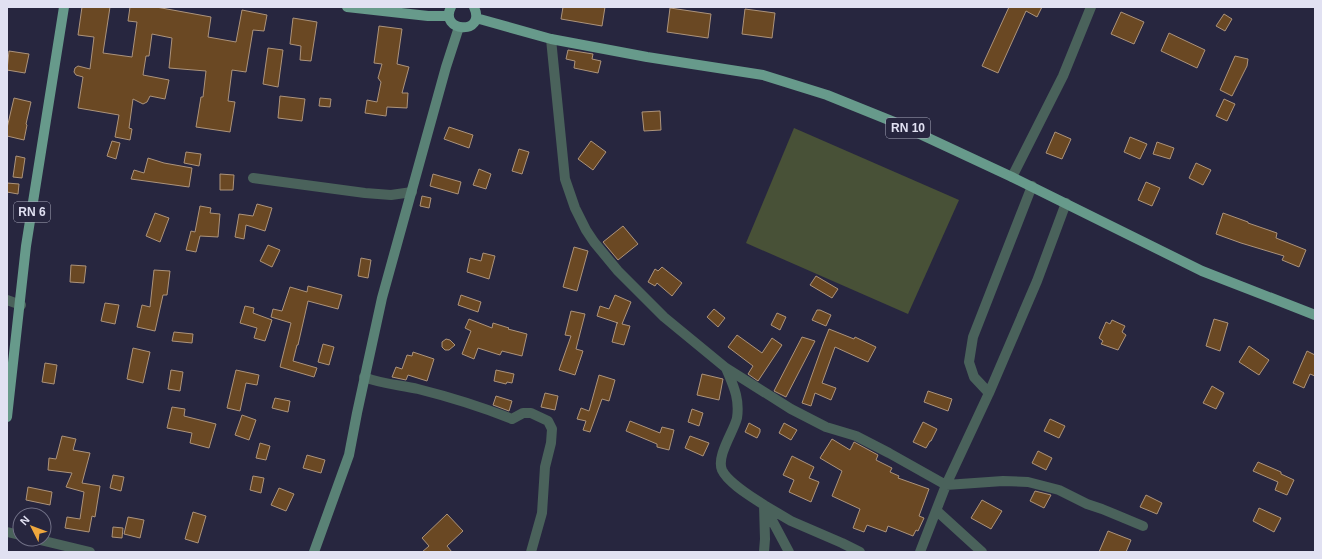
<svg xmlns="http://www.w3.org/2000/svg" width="1322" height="559" font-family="Arial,sans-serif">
<rect width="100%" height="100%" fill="#27263f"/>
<path fill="#485137" d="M794 128 959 200 908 314 746 243Z"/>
<path fill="#6a4823" stroke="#ac937b" d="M82 7H110L103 53 132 57 137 22 128 21 130 7H156L211 17 208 37 236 42 242 10 267 15 264 31 253 30 246 72 232 70 228 101 235 102 230 132 196 127 201 97H203L206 71 169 68 172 38 152 34 149 56H146L143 75 169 80 165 99 150 96 147 102 143 104 133 99 129 128 132 129 130 140 115 137 119 115 78 108 83 77 76 75 74 72 75 68 78 66 90 69 94 37 78 35Z
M563 7H605L602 26 561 19Z
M1009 7H1042L1037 17 1026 11 998 73 982 66Z
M670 8 711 14 708 38 667 32Z
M745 9 775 13 772 38 742 34Z
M1121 12 1144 22 1134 44 1111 34Z
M1224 14 1232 19 1225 31 1216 26Z
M293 18 317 22 311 61 300 60 301 46 290 44Z
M379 26 402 29 397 64 409 67 402 93H408L407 108 387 107 386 116 365 113 367 100 377 102 381 82 378 78 382 64 374 63Z
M1169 33 1205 50 1197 68 1161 51Z
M268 48 283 50 278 87 263 84Z
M568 50 593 54 592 59 601 61 598 73 574 68 575 61 566 59Z
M9 51 29 54 25 73 7 70Z
M1235 56 1248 59 1247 66 1232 96 1220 90Z
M280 96 305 99 302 121 278 118Z
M14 98 31 102 26 124 27 125 24 140 7 136V128Z
M320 98 331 99 330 107 319 106Z
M1224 99 1235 104 1227 121 1216 116Z
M660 111 661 130 644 131 642 112Z
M449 127 473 135 469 148 444 139Z
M1055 132 1071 139 1062 159 1046 153Z
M1130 137 1147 144 1140 159 1124 152Z
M112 141 120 143 116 159 107 156Z
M591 141 606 152 593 170 578 159Z
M1157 142 1174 148 1170 159 1153 154Z
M519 149 529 152 522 174 512 171Z
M186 152 201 154 199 166 184 163Z
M16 156 25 158 22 178 13 177Z
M148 158 164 163 192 168 189 187 131 179 134 170 144 173Z
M1196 163 1211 170 1203 185 1189 178Z
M479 169 491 174 486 189 473 185Z
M220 174 234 175 233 190H220Z
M433 174 461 182 458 194 430 186Z
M1146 182 1160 188 1152 206 1138 200Z
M7 183 19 184 18 194 7 192Z
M422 196 431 198 429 208 420 206Z
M257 204 272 208 265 231 246 225 244 239 235 237 239 214 253 216Z
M200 206 211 208 210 213 220 214 218 237 200 236 196 252 186 250 191 231 195 232Z
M155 213 169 218 160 242 146 236Z
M1223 213 1248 222V223L1277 233 1276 238 1306 250 1299 267 1282 260 1284 256 1241 243 1216 234Z
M623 226 638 244 618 260 603 242Z
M268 245 280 250 272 267 260 261Z
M574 247 588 251 577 291 563 287Z
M483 253 495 256 489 279 467 272 470 258 481 261Z
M361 258 371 260 368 278 358 276Z
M71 265 86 266 84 283 70 282Z
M662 267 682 283 672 296 657 283 655 286 648 282 655 269 658 271Z
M154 270 170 271 167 295H163L155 331 137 327 142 305 150 307Z
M816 276 838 289 832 298 810 285Z
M308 286 342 295 338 309 308 301 298 345H297L293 361 317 368 314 377 280 367 291 323 271 317 273 309 282 311 290 287 307 292Z
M461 295 481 302 478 312 458 305Z
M615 295 631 302 622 324 630 326 624 345 612 342 617 323H618L597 316 600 306 609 309Z
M105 303 119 305 115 324 101 321Z
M245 306 254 308 253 313 272 320 265 341 254 338 257 328 240 323Z
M714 309 725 318 718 327 707 317Z
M817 310H820L831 315 826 326 812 320Z
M571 311 585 314 576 349 583 351 575 375 559 370 571 336 565 335Z
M777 313 786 317 780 330 771 325Z
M469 319 492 328 493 323 509 328 508 329 527 334 522 356 502 351 500 355 478 348 474 359 462 354 471 331 465 328Z
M1214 319 1228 323 1220 351 1206 346Z
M1112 320 1125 326 1122 332 1126 335 1118 350 1101 344 1103 341 1099 338 1106 322 1110 324Z
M829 329 854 339 855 337 876 347 868 362 835 347 822 383 836 388 831 400 815 393 811 406 802 403 823 344Z
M174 332 193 334 192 343 172 341Z
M737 335 762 353 772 338 782 345 758 381 748 374 753 366 728 347Z
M802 337 815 341 786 397 774 391Z
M446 339 450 340 455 345 449 350H445L442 347V342Z
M323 344 334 347 329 365 318 362Z
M1249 346 1269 360 1259 375 1239 362Z
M133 348 150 352 143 383 127 379Z
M1307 351 1315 355V376L1310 374 1304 388 1293 383Z
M413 352 434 359 427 381 408 375 406 380 392 377 396 367 402 369 407 355 412 356Z
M45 363 57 365 54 384 42 382Z
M171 370 183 372 180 391 168 389Z
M236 370 259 375 257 385 246 383 240 411 227 408Z
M496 370 514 374 512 383 507 382 506 384 494 381Z
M702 374 723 379 719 400 697 395Z
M599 375 615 380 609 401 602 399 590 432 583 430 586 421 577 419 581 408 589 411Z
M1212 386 1224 393 1216 409 1203 403Z
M928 391 952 399 948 411 924 402Z
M545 393 558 396 555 410 541 407Z
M496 396 512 401 509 411 493 405Z
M275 398 290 401 288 412 272 408Z
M172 407 185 409 184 416 216 424 209 448 190 443 192 433 167 428Z
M692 409 703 413 699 426 688 422Z
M242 415 256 420 249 440 235 435Z
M1050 419 1065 426 1059 438 1044 431Z
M630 421 660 433 662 427 674 430 669 450 657 447V444L626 431Z
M923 422 937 429 931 441H930L926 448 913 442Z
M749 423 760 429V432L757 438 745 432Z
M784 423 797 430 791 440 779 433Z
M62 436 76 439 73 450 90 453 82 483 100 486 95 517 92 516 89 532 65 528 67 517 80 519 84 492 66 487 72 473 48 470 49 458 56 459Z
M690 436 709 443 703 456 685 448Z
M832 439 850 450 854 442 878 455 876 460 892 468 890 472 899 476 898 478 929 489 919 516 924 518 918 531 916 530 913 536 888 526 886 532 867 525 864 532 853 528 860 509 832 496 842 471 820 458Z
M260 443 270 446 266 460 256 458Z
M1038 451 1052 458 1046 470 1032 463Z
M307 455 325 460 321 473 303 468Z
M792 456 814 467 809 478 819 482 811 502 789 492 794 480 783 475Z
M1258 462 1281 472V474L1294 480 1287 495 1275 490 1278 482 1253 471Z
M113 475 124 477 121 491 110 488Z
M253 476 264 478 261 493 250 490Z
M28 487 52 492 50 505 26 500Z
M279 488 294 494 286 511 271 505Z
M1035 491 1051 495 1044 508 1030 501Z
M1146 495 1162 503 1157 514 1140 507Z
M982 500 1002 511 991 529 971 518Z
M1259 508 1281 518 1274 532 1253 521Z
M193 512 206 516 198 543 185 539Z
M447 514 463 531 447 546 452 552H422L429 546 422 538Z
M128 517 144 520 140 538 124 534Z
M113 527 123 528 122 538 112 537Z
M1108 531 1131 540 1126 552H1099Z"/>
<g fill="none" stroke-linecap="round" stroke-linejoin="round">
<path stroke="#4a625b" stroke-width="10" d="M551 39 565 179 575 208 586 230 594 242 618 271 664 317 726 368 791 409 826 427 856 436 889 453 946 485 1003 481 1028 482 1059 490 1087 504 1102 509 1143 526
M1012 177 1063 76 1091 7
M253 178 365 193 391 195 412 192
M7 300 21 305
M726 368C733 385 740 398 737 418 734 431 716 456 722 470 728 483 752 497 764 505L765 539 764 552
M364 377C381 384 401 385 418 389 450 397 482 407 512 419L523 413H531L548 421 552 429 551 443 545 467 542 513 531 552
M989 393 974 377 969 362 973 337 1032 186
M937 511 982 552
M7 532 20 535
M36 539 90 552
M789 552 764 505 791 521 842 543 860 552
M920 552 946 485 989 393 1037 281 1066 203"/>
<path stroke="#5a8276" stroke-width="10" d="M314 552 349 455 357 413 382 298 446 67 459 27"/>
<path stroke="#679a8b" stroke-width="10" d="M347 7 428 16H449
M451 7C438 32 487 36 474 7
M476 18 551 39 647 57 763 75 827 95 894 122 1012 177 1202 271 1315 315
M7 417 26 246 64 7"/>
</g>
<g text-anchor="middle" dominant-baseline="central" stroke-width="3" stroke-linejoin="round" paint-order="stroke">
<g fill="#27263f" stroke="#a9a9bc" stroke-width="1">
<rect x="886" y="118" width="44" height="20" rx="3"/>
<rect x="14" y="202" width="36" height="20" rx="3"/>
</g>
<g font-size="12" font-weight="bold" fill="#e1e1f2">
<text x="908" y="128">RN 10</text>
<text x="32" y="212">RN 6</text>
</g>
</g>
<rect width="1322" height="559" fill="none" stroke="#e1e1f2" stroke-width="16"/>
<g transform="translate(32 527) rotate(312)"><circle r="19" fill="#27263f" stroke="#717187"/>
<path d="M0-3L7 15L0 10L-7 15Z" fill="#efa73d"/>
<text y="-6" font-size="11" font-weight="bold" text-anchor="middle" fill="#e1e1f2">N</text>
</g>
</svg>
